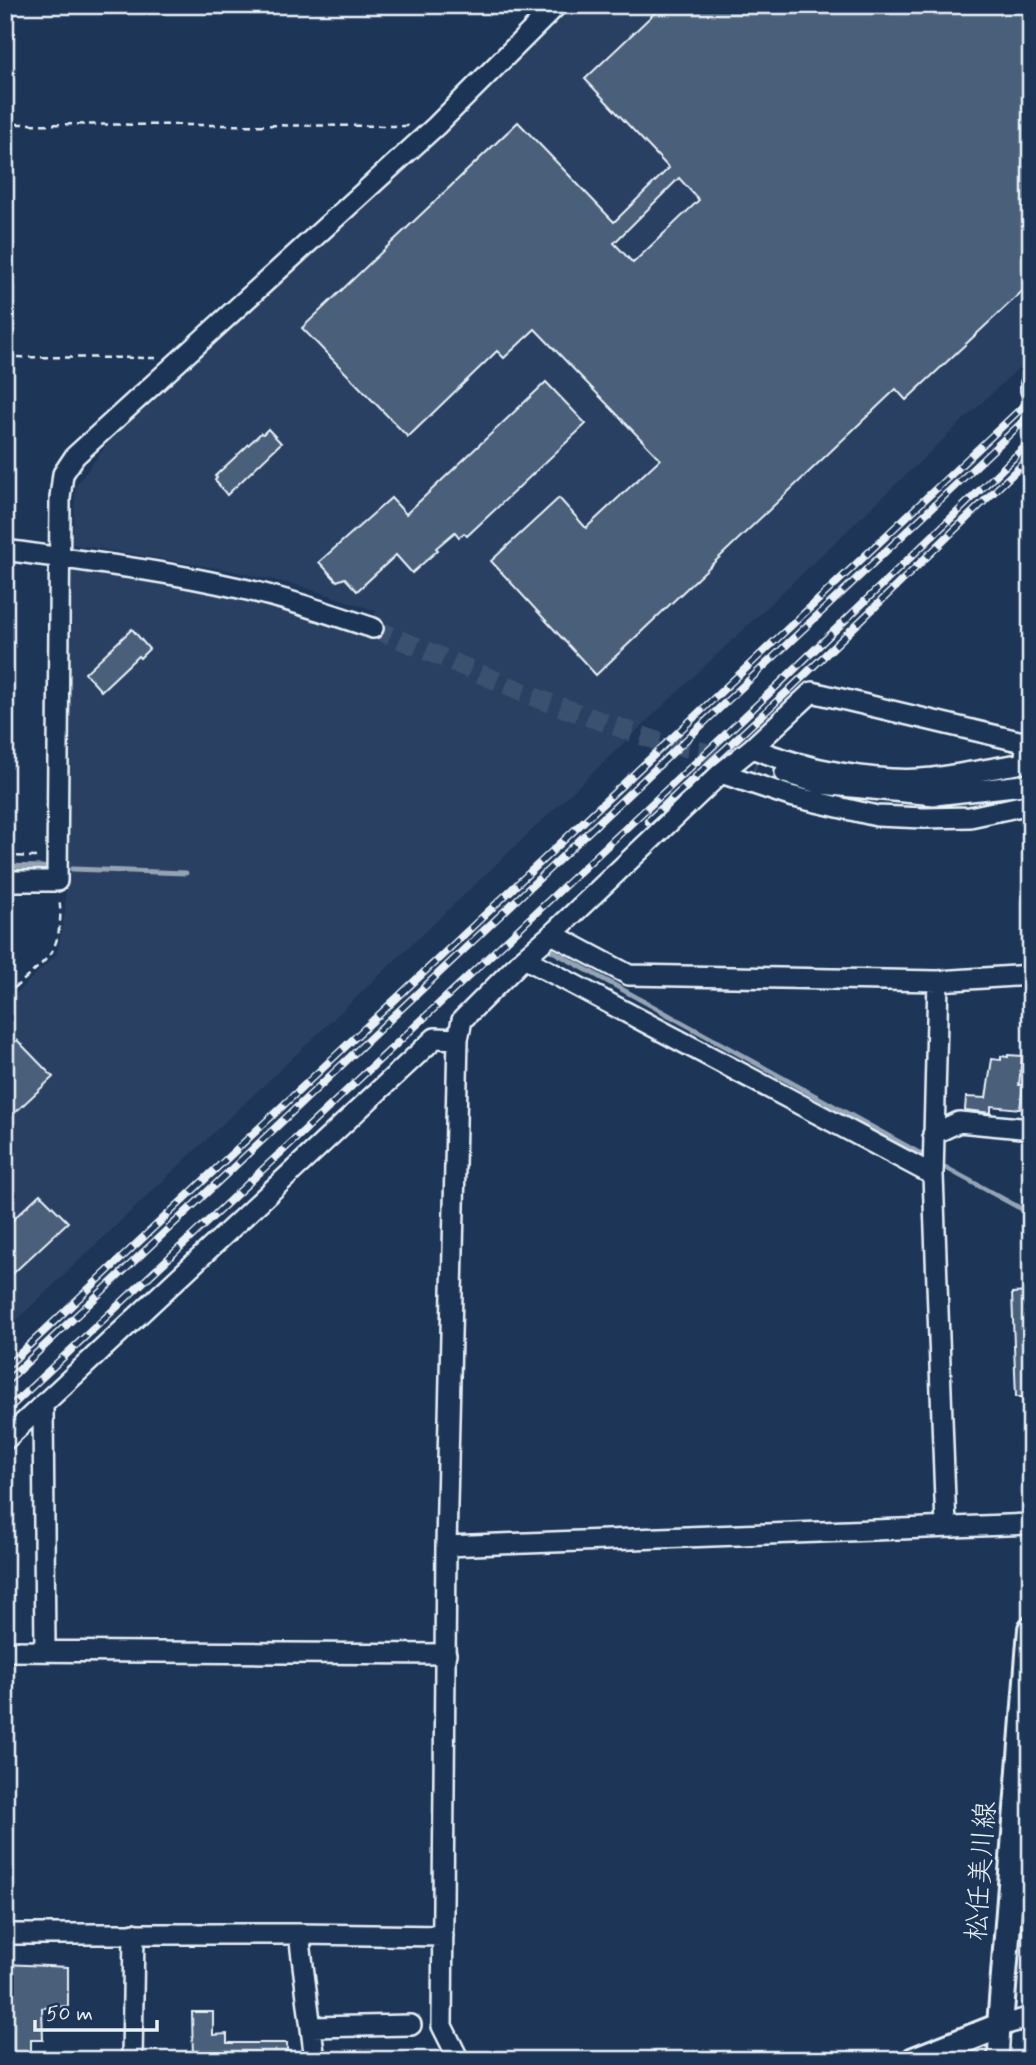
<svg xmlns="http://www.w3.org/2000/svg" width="1036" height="2065" font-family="Mynerve,'Klee One',sans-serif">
<rect width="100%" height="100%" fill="#1d3557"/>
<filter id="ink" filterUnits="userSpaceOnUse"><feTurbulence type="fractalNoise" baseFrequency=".0143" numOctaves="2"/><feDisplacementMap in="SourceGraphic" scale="14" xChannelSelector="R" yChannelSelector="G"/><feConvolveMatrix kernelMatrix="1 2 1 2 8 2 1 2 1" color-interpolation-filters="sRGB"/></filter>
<g filter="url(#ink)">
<path fill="#2a4162" d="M571 5H1031V356L5 1331V1004L57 954 65 913 67 846V567L250 596 368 633 376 611 301 586 223 569 72 544 76 485 109 442Z"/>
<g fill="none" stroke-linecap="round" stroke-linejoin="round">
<path stroke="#95a4b5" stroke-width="5" d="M5 866 43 867
M72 869 186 873
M547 948 930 1159
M939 1164 1031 1214"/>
</g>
<path fill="#495e7a" stroke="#e8f1f8" stroke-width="2" fill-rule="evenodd" d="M663 5H1021L1031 15V283L906 400 896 389 596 675 491 561 559 498 586 528 660 459 535 329 504 358 497 351 408 437 302 328 518 122 614 222 669 168 585 79ZM679 178 699 200 633 263 614 243Z
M546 382 586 424 467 536 464 533 459 537 455 532 436 548 438 550 412 573 396 555 357 591 345 578 337 581 319 562 391 498 406 514Z
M268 429 281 443 227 495 215 480 217 478 215 476 261 433 263 434Z
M132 629 149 649 140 658 138 656 101 691 85 673Z
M17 1040 53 1077 5 1122V1050Z
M1008 1055 1022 1056 1019 1085H1023L1020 1109 991 1106V1113L965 1110 966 1097 986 1098 992 1059 1001 1060V1056L1008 1057Z
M40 1194 68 1222 5 1281V1227Z
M1031 1292V1397H1016L1012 1293Z
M5 1964 68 1967V2006L42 2008 43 2040H31V2060H5Z
M192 2012H213V2035L227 2034V2043H287V2060H193Z"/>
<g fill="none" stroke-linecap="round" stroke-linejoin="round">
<path stroke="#3b516f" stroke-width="19" stroke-dasharray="19 10" stroke-linecap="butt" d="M373 628 542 700 657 741 757 764"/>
<g stroke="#e8f1f8" stroke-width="24">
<path id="minor" d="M1031 384V390
M5 550C83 561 162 570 239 588 284 598 328 613 373 628
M1027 743 1024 763C994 768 963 774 933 778 877 784 804 769 752 748L812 692 1027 743 1031 744
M721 773 790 796 877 816 924 818 970 817 1031 804
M785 773 821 784 935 795 1031 784
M5 881H57L60 498 63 474 75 456 436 126 557 5
M552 934 629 975 938 981 1031 975
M524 958 933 1175 946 1527
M933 1134 959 1122 1031 1129
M933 1175 938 981
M43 1405 45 1651
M5 1440 435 1038 458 1039
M446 1546 1031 1524
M5 1651 446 1654
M5 1934H299L315 2060
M299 1934 443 1936
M311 2027 411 2025
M132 2060 134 1933
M459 2060 442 2026 446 1546 458 1039 462 1020 524 958 552 934 721 773 752 748
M998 2060 1000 2026 1031 2017"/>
</g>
<g stroke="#e8f1f8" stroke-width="30">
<path id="major" d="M914 2060 1000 2026 1031 1629"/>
</g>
<path stroke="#e8f1f8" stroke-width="2.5" stroke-dasharray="7 5" stroke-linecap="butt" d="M5 124 408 126
M5 357 156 358
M5 856 40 857
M5 996C16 986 44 964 51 953 60 938 62 915 59 898"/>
<use href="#minor" stroke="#1d3557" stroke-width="19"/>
<use href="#major" stroke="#1d3557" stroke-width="24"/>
<g stroke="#e8f1f8" stroke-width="8">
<path id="rail" d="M648 821 790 689 1031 456
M5 1368 1031 399
M5 1383 1031 414
M5 1412 777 686 1031 441"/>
</g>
<use href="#rail" stroke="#1d3557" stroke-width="5" stroke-dasharray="16" stroke-linecap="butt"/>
</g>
</g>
<g text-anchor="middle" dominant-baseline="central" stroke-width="5" stroke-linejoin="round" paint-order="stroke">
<g font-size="28" fill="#e8f1f8" stroke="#1d3557">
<text transform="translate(982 1871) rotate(-86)">松任美川線</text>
</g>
</g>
<rect width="1036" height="2065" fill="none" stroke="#1d3557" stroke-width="28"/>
<rect x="14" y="14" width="1008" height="2037" fill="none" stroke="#e8f1f8" stroke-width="2.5" filter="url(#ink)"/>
<path d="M35 2020v10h122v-10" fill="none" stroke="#e8f1f8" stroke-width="3.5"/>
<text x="46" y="2020" font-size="21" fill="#e8f1f8" stroke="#1d3557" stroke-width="5" paint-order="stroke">50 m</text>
</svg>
